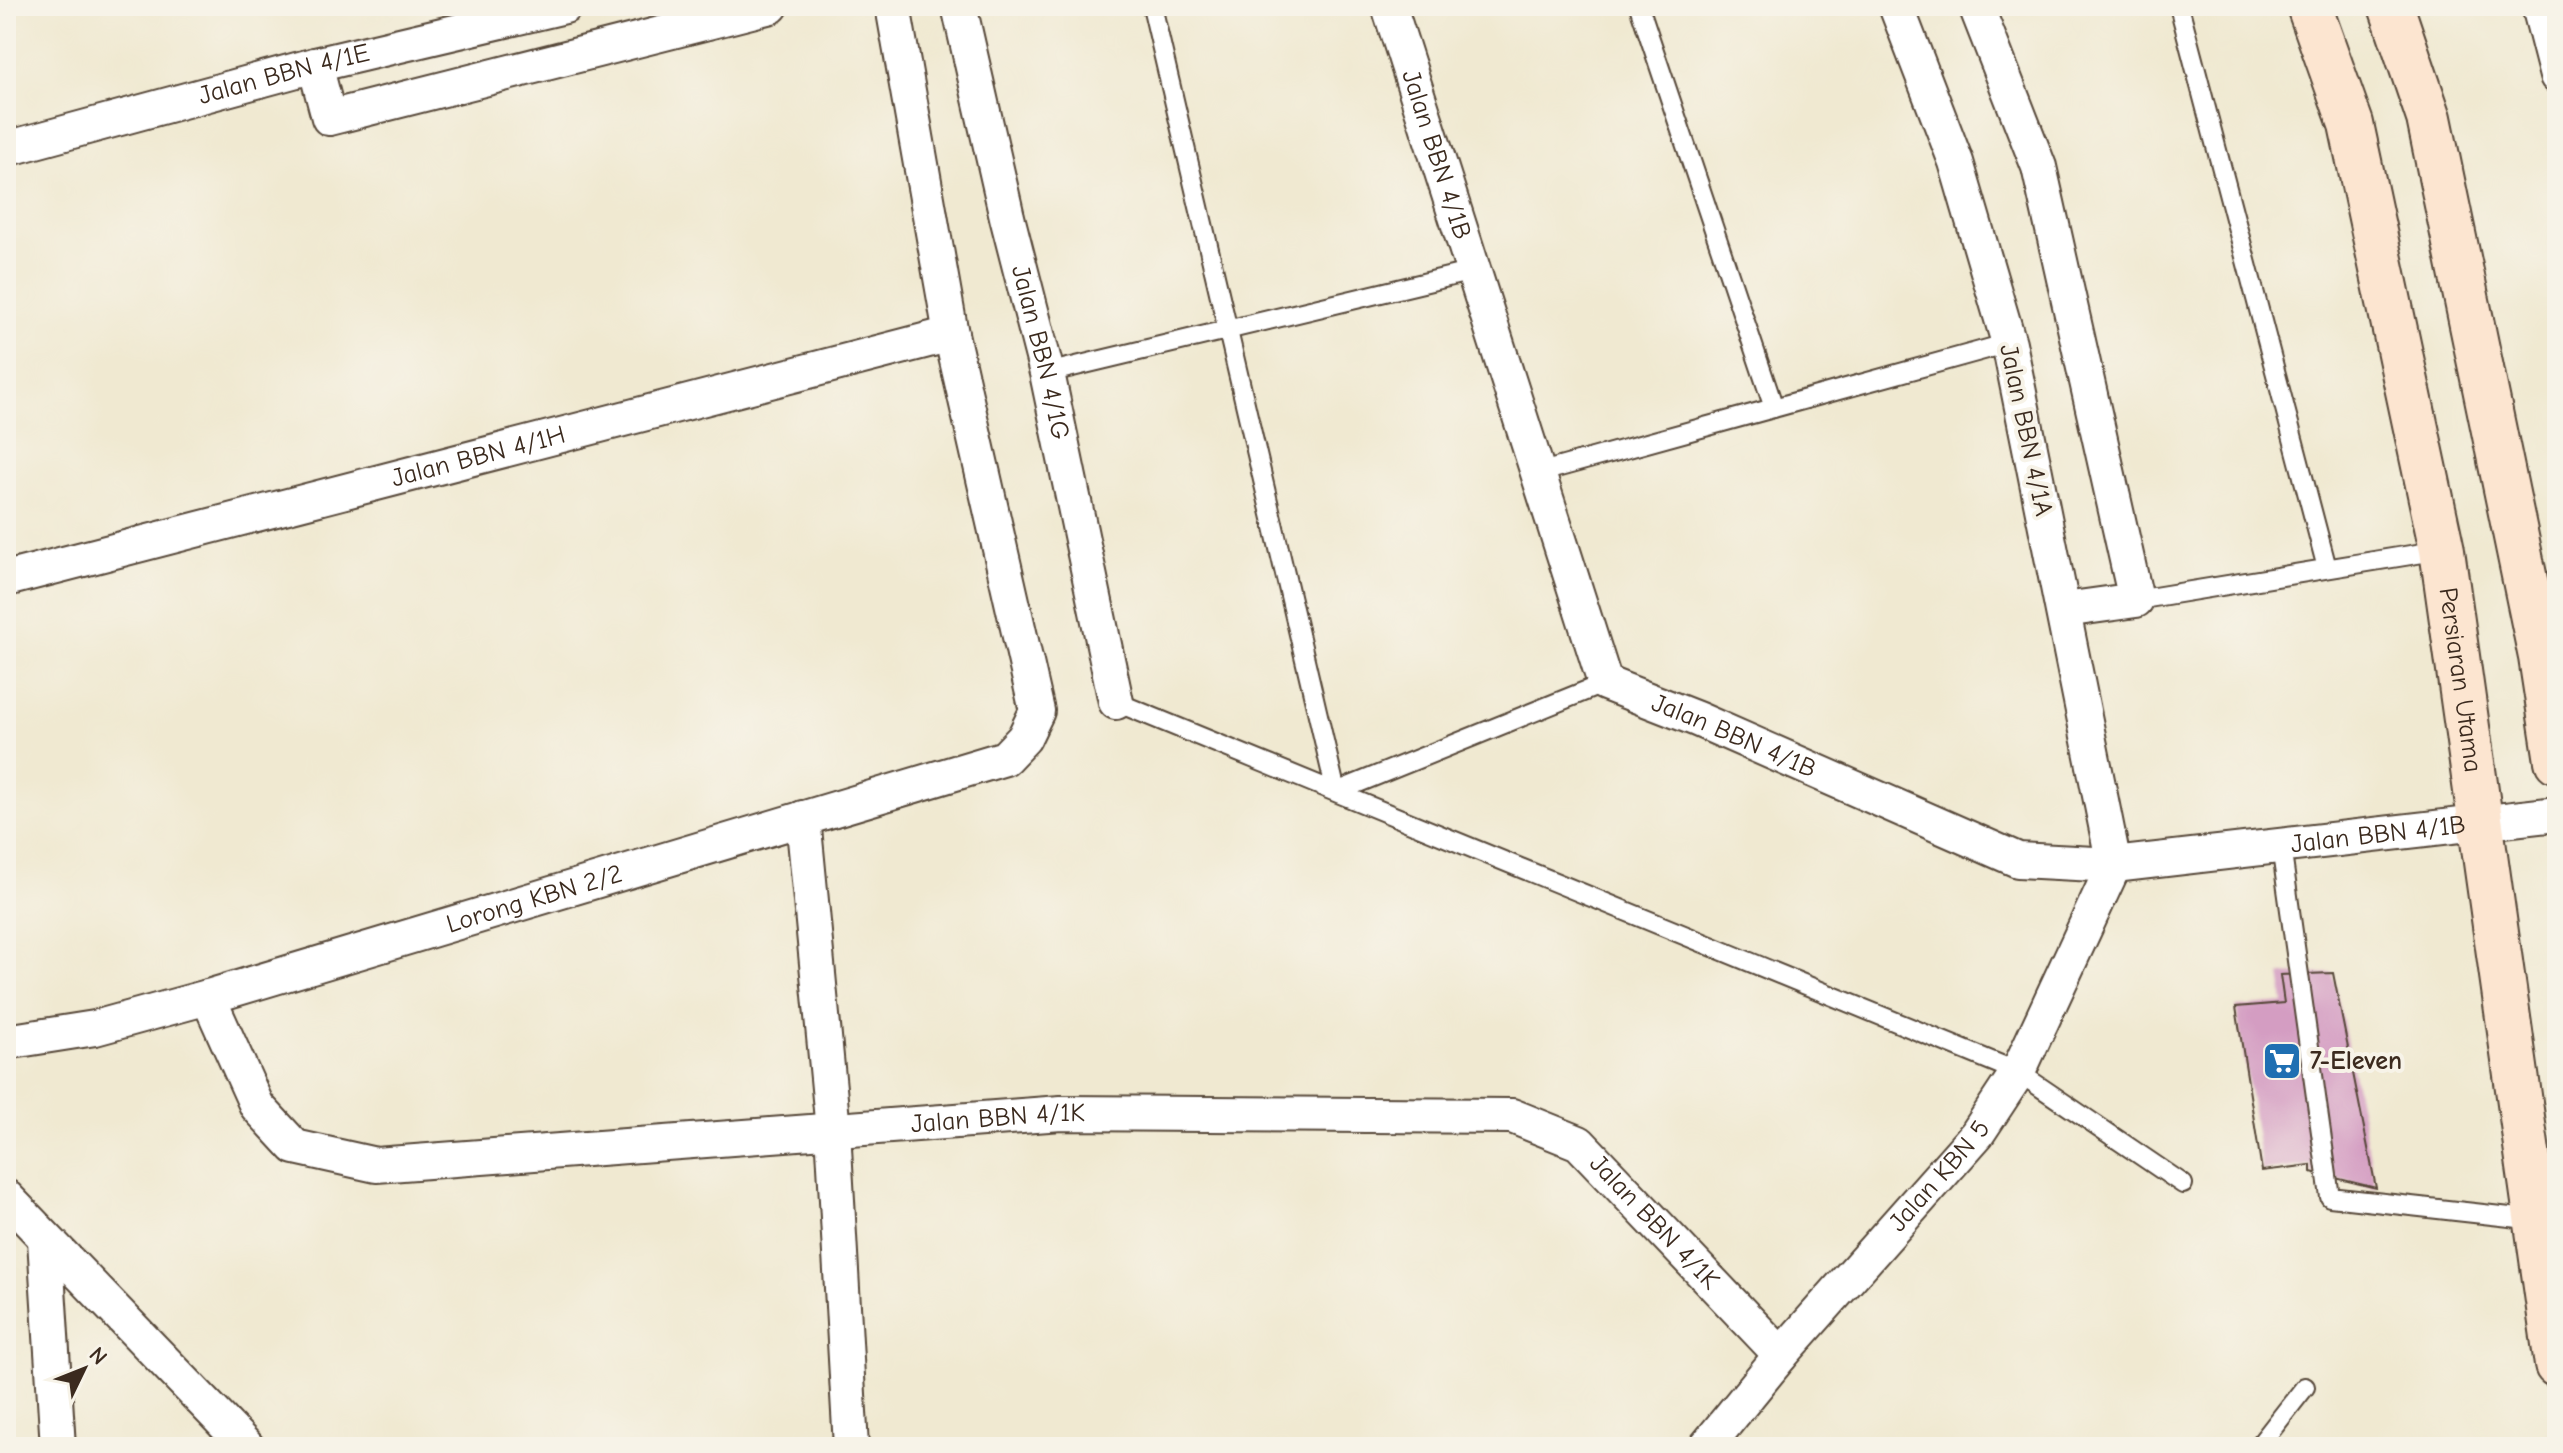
<svg xmlns="http://www.w3.org/2000/svg" width="2563" height="1453" font-family="'Comic Neue',sans-serif">
<rect width="100%" height="100%" fill="#f7f3e8"/>
<filter id="ink" filterUnits="userSpaceOnUse"><feTurbulence type="fractalNoise" baseFrequency=".0125" numOctaves="2"/><feDisplacementMap in="SourceGraphic" scale="16" xChannelSelector="R" yChannelSelector="G"/><feConvolveMatrix kernelMatrix="1 2 1 2 8 2 1 2 1" color-interpolation-filters="sRGB"/></filter>
<filter id="wash" filterUnits="userSpaceOnUse"><feTurbulence type="fractalNoise" baseFrequency=".006" numOctaves="4" result="noise"/><feDisplacementMap in="SourceGraphic" scale="32" xChannelSelector="R" yChannelSelector="G"/><feGaussianBlur stdDeviation="1.8" result="paint"/><feColorMatrix in="noise" values="0 0 0 0 0 0 0 0 0 0 0 0 0 0 0 0 0 1.4 0 .05"/><feComposite in="paint" operator="in"/></filter>
<g filter="url(#wash)">
<rect width="100%" height="100%" fill="#f0e9d1"/>
<g id="blocks">
<path fill="#d49dc2" d="M2333 973 2376 1188 2311 1172V1165L2262 1171 2236 1007 2284 1003 2280 975Z"/>
</g>
</g>
<g filter="url(#ink)">
<use href="#blocks" fill-opacity="0" stroke="#564739" stroke-width="2"/>
<g fill="none" stroke-linecap="round" stroke-linejoin="round">
<g stroke="#564739" stroke-width="22">
<path id="service" d="M1152 6 1336 792 1605 683
M1639 6 1774 408
M2179 6 2327 568
M1047 373 1473 271
M1538 473 2009 343
M2136 600 2441 550
M1116 702 2018 1072 2183 1184
M2281 846 2330 1197 2537 1220
M2258 1447 2305 1387"/>
</g>
<g stroke="#564739" stroke-width="38">
<g id="minor">
<path id="s1" d="M959 6 1007 217 1047 373 1116 702"/>
<path id="s2" d="M1389 6 1605 683 1697 719 2018 860 2114 865 2557 814"/>
<path d="M1976 6 2039 167 2136 600 2064 610"/>
<path d="M2539 6 2557 76"/>
<path d="M315 65 329 118 771 6"/>
<path id="s3" d="M6 149 315 65 565 6"/>
<path id="s4" d="M6 579 951 334"/>
<path d="M803 818 833 1130 851 1447"/>
<path id="s5" d="M208 997 257 1106 295 1147 376 1165 1061 1113 1512 1116 1579 1143 1781 1355"/>
<path id="s6" d="M6 1042 95 1028 208 997 1005 758 1024 738 1037 711 951 334 893 6"/>
<path d="M6 1197 247 1447"/>
<path d="M45 1239 58 1447"/>
<path id="s7" d="M1706 1447 1781 1355 1977 1134 2018 1072 2114 865 2009 343 1956 162 1896 6"/>
</g>
</g>
<g stroke="#564739" stroke-width="48">
<g id="secondary">
<path id="s8" d="M2309 6 2351 124 2442 550 2557 1365"/>
<path d="M2391 6 2429 118 2541 657 2557 761"/>
</g>
</g>
<use href="#service" stroke="#fff" stroke-width="18"/>
<use href="#minor" stroke="#fff" stroke-width="34"/>
<use href="#secondary" stroke="#fce5d0" stroke-width="44"/>
</g>
</g>
<defs>
<g id="supermarket-square" transform="scale(2)"><rect x="-9" y="-9" width="18" height="18" rx="4" fill="#1f6fb2" stroke="#f7f3e8"/><path d="M-6-5.5h2.5l.6 2H6L4.5 2H-2.5L-4.4-4H-6ZM-1.5 3.2a1.3 1.3 0 1 0 .1 0ZM3 3.2a1.3 1.3 0 1 0 .1 0Z" fill="#fff"/></g>
</defs>
<g fill-rule="evenodd">
<use href="#supermarket-square" x="2282" y="1061"/>
</g>
<g text-anchor="middle" dominant-baseline="central" stroke-width="8" stroke-linejoin="round" paint-order="stroke">
<g font-size="26" fill="#3b2a1e" stroke="#f7f3e8">
<text stroke="none"><textPath href="#s3" startOffset="288">Jalan BBN 4/1E</textPath></text>
<text stroke="none"><textPath href="#s2" startOffset="156">Jalan BBN 4/1B</textPath></text>
<text stroke="none"><textPath href="#s1" startOffset="356">Jalan BBN 4/1G</textPath></text>
<text transform="translate(2026 430) rotate(78)">Jalan BBN 4/1A</text>
<text stroke="none"><textPath href="#s4" startOffset="488">Jalan BBN 4/1H</textPath></text>
<text stroke="none"><textPath href="#s8" startOffset="692">Persiaran Utama</textPath></text>
<text stroke="none"><textPath href="#s2" startOffset="850">Jalan BBN 4/1B</textPath></text>
<text stroke="none"><textPath href="#s2" startOffset="1522">Jalan BBN 4/1B</textPath></text>
<text stroke="none"><textPath href="#s6" startOffset="548">Lorong KBN 2/2</textPath></text>
<text stroke="none"><textPath href="#s5" startOffset="882">Jalan BBN 4/1K</textPath></text>
<text stroke="none"><textPath href="#s7" startOffset="358">Jalan KBN 5</textPath></text>
<text stroke="none"><textPath href="#s5" startOffset="1578">Jalan BBN 4/1K</textPath></text>
</g>
<g font-size="26" font-weight="bold" fill="#3b2a1e" stroke="#f7f3e8" text-anchor="start">
<text x="2310" y="1061">7-Eleven</text>
</g>
</g>
<rect width="2563" height="1453" fill="none" stroke="#f7f3e8" stroke-width="32"/>
<g transform="translate(84 1369) rotate(47)" stroke="#f7f3e8" stroke-width="6" paint-order="stroke">
<path d="M0-6L14 30L0 20L-14 30Z" fill="#3b2a1e"/>
<text y="-12" font-size="22" font-weight="bold" text-anchor="middle" fill="#3b2a1e">N</text>
</g>
</svg>
